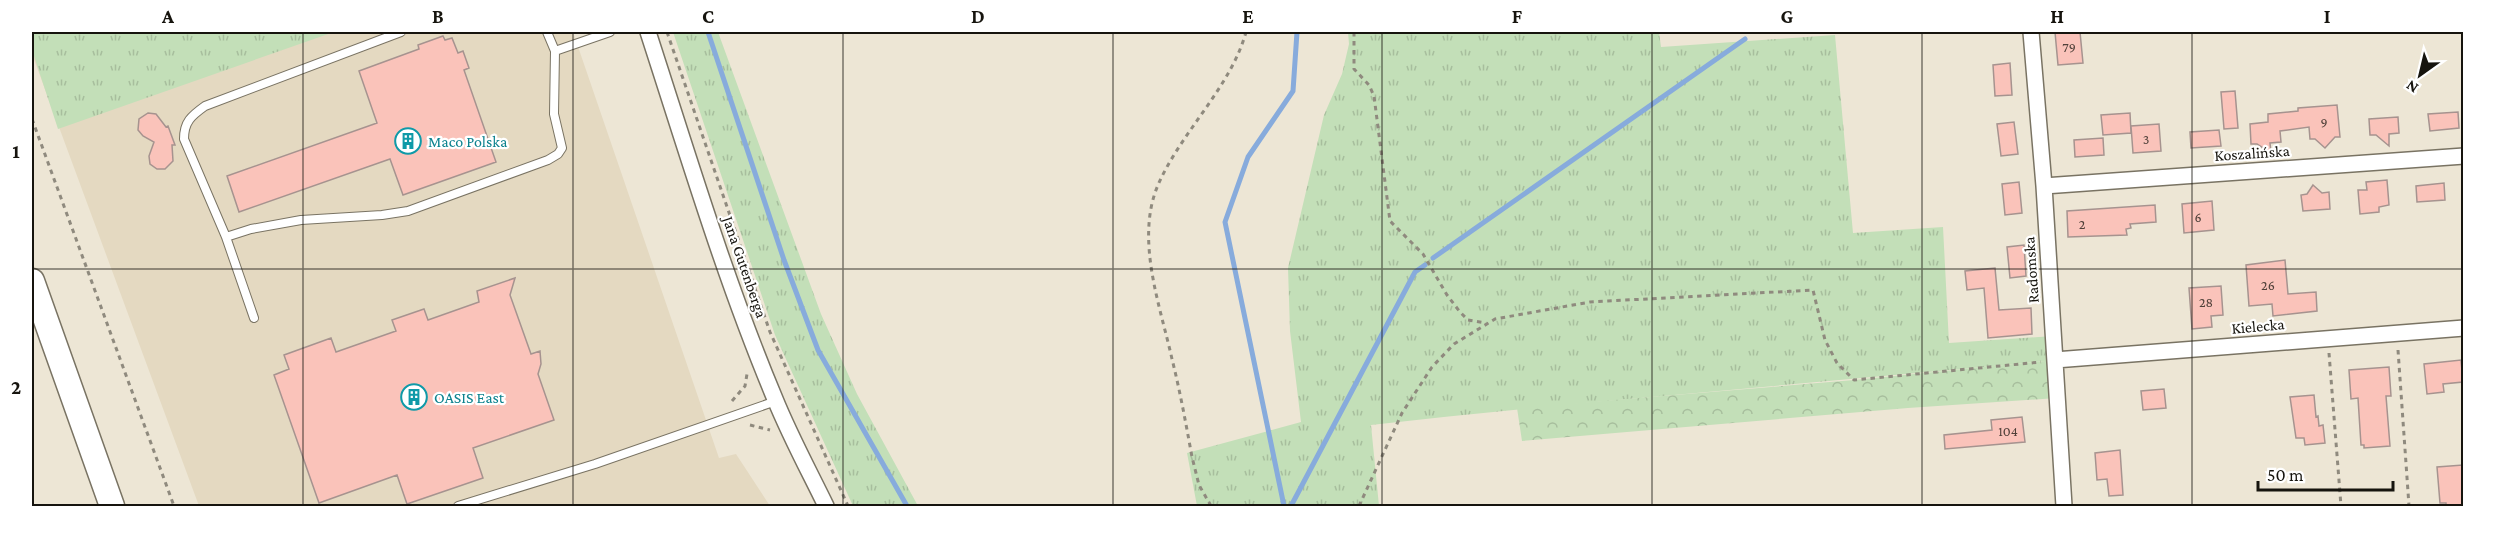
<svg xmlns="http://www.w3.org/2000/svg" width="2495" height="538" font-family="'Crimson Pro',serif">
<defs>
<pattern id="grass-tufts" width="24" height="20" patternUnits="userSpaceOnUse" patternTransform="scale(1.5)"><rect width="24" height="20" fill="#c3dfb8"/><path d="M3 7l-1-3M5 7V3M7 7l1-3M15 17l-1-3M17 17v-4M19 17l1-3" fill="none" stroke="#a7be9d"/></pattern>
<pattern id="forest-crowns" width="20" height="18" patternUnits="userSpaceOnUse" patternTransform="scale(1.5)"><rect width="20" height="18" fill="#c3dfb8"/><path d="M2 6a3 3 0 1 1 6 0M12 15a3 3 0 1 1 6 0" fill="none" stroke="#a7be9d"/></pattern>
</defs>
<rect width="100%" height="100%" fill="#ede6d5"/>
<path fill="#e4d9c1" d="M32 32H573L719 458 736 454 770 506H199L32 54Z"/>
<path fill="url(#grass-tufts)" d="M32 32H334L58 129 32 50Z
M673 32H718L821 314 857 394 918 506H853L775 335Z
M1348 32H1659L1661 47 1835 35 1853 233 1943 227 1949 343 2053 336 2055 360C1827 383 1598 399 1371 425L1379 506H1197L1187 453 1301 422 1290 331 1288 268 1324 115 1342 74 1349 44Z"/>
<path fill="url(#forest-crowns)" d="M2055 360 2057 398 1908 408 1522 441 1517 408 1854 380Z"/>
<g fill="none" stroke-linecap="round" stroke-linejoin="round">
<path stroke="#87abdc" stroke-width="5" d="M708 32 784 260 818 350 907 506
M1433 258 1745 39
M1284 506 1225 222 1248 157 1293 91 1297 32
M1291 506 1415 272 1425 265"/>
</g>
<path fill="#fac3ba" stroke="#a6938f" stroke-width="1.5" d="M2055 32H2080L2083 63 2058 65Z
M443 36 445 40 452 38 458 53 463 51 469 68 464 70 496 162 403 195 390 159 239 212 227 176 377 123 359 71 419 49 418 45Z
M2010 63 2012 95 1995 96 1993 65Z
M2235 91 2238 128 2224 129 2221 92Z
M2337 105 2340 137H2335L2325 148 2315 139H2310L2309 127 2280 131 2281 142 2270 143 2271 153 2257 144H2251L2250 124 2268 122V114L2298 111V108Z
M2458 112 2459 128 2430 131 2428 114Z
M148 113 156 114 166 127 168 126 175 145H172L173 161 165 169H157L150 164 149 156 154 142 143 136 138 130 139 119Z
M2130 113 2131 133 2103 135 2101 115Z
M2398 117 2399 133 2389 134V146L2376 135H2370L2369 119Z
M2014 122 2018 154 2001 156 1997 124Z
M2159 124 2161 151 2133 153 2131 126Z
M2219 130 2221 146 2191 148 2190 132Z
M2103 138 2104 155 2075 157 2074 140Z
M2387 180 2389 205 2379 207V212L2360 214 2358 190H2367L2366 182Z
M2019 182 2022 213 2005 215 2002 184Z
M2444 183 2445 200 2417 202 2416 186Z
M2313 185 2322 193 2329 192 2330 209 2303 211 2301 195 2307 194Z
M2212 201 2214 230 2184 233 2182 204Z
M2155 205 2156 222 2130 224 2131 228 2126 229 2127 235 2068 237 2067 211Z
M2024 245 2026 276 2010 278 2007 247Z
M2285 260 2288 294 2316 292 2317 311 2273 316 2272 304 2249 306 2246 265Z
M1995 268 1999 310 2031 308 2032 334 1988 338 1984 288 1967 290 1965 271Z
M515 278 510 295 531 354 540 351 541 364 538 374 554 420 473 448 483 478 407 504 397 475 319 503 274 375 289 369 284 355 331 338 336 352 396 331 392 320 424 309 428 320 479 302 477 291Z
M2221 286 2223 315 2211 316 2212 327 2192 329 2189 288Z
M2461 360 2463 382 2443 384 2444 392 2427 394 2424 364Z
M2389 367 2391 396H2386L2390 446 2364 448V445H2361L2358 398 2351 399 2349 370Z
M2164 389 2166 408 2143 410 2141 391Z
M2314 395 2316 417 2318 416 2319 426 2323 425 2325 443 2305 445 2304 438H2296L2290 397Z
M2022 417 2025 442 1945 449 1944 435 1992 430 1991 420Z
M2120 450 2123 495 2109 496 2107 479 2097 480 2095 453Z
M2463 465V507H2446V503H2440L2437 467Z"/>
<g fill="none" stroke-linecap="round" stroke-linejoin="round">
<g stroke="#797363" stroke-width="10">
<path id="lane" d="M547 32 555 51 610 32
M226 237 251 229 301 220 382 215 408 211 548 160 558 154 562 148 554 114 555 51
M254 318 226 237 184 139C184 122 191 116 205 106L401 32
M458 506 595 464 776 401"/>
</g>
<g stroke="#797363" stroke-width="18">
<path id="street" d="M648 32C688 155 725 280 775 399 790 436 809 471 826 506
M2031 32 2044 186 2064 506
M2044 186 2464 156
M2055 360 2464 328"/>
</g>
<g stroke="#797363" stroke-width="27">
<path id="primary" d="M32 281 112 506"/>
</g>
<path stroke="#8f8a7e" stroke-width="3" stroke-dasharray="4.5 4.5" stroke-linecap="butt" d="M667 32 770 332 848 506
M1354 32V69L1369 85 1374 96 1390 221 1423 254 1447 295 1460 312 1468 320 1486 323
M32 119 174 506
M2398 350 2409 506
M2329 353 2341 506
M732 401 745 386 747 374
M750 425 770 430
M1211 506 1199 485 1192 457C1186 424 1180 391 1172 359 1160 305 1135 239 1158 185 1181 132 1231 87 1246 32
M1359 506 1402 413 1432 367 1454 344 1495 319 1590 302 1813 290 1825 340 1837 363 1854 380 2041 362"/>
<use href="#lane" stroke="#fff" stroke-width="8"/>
<use href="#street" stroke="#fff" stroke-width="15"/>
<use href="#primary" stroke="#fff" stroke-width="24"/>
</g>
<path fill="none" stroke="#16140e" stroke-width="1.5" stroke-opacity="0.55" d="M303 32V506M573 32V506M843 32V506M1113 32V506M1382 32V506M1652 32V506M1922 32V506M2192 32V506M32 269H2464"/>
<defs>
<g id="building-ring" transform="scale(1.35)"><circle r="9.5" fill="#fff" stroke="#0f9aa8" stroke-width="1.5"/><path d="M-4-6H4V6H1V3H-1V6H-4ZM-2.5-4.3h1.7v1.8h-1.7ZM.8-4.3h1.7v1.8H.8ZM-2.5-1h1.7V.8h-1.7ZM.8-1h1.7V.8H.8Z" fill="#0f9aa8"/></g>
</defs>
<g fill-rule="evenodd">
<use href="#building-ring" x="408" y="141"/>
<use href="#building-ring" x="414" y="397"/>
</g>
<g text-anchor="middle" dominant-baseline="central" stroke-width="4.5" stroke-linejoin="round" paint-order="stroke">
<g font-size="14" fill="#4f4039">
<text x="2069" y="47">79</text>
<text x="2324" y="122">9</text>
<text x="2146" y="139">3</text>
<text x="2198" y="217">6</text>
<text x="2082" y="224">2</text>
<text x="2268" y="285">26</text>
<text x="2206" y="302">28</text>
<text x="2008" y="431">104</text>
</g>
<g font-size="16" fill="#0d838f" stroke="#fff" text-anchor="start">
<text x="428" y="141">Maco Polska</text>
<text x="434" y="397">OASIS East</text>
</g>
<g font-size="16" fill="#16140e" stroke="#fff">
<text transform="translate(2252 153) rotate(-4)">Koszalińska</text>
<text transform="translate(745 267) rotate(71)">Jana Gutenberga</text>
<text transform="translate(2031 270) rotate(-94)">Radomska</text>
<text transform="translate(2258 326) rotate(-5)">Kielecka</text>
</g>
</g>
<rect width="2495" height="538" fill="none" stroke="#ffffff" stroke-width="66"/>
<g transform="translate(2420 75) rotate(214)" stroke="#ffffff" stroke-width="4.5" paint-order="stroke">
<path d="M0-4.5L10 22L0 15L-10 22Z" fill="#16140e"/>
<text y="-9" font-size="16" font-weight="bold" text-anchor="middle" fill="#16140e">N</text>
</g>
<path d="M2258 481v9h135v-9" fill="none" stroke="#16140e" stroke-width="3"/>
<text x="2267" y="481" font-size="18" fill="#16140e" stroke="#ffffff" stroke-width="4.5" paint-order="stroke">50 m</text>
<rect x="33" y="33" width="2429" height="472" fill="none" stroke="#16140e" stroke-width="2"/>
<g font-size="20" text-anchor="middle" font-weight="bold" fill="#16140e">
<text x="168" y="23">A</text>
<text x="438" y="23">B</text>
<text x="708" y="23">C</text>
<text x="978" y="23">D</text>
<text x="1248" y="23">E</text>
<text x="1517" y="23">F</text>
<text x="1787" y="23">G</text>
<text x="2057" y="23">H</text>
<text x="2327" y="23">I</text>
<text x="16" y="158">1</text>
<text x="16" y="394">2</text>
</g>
</svg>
